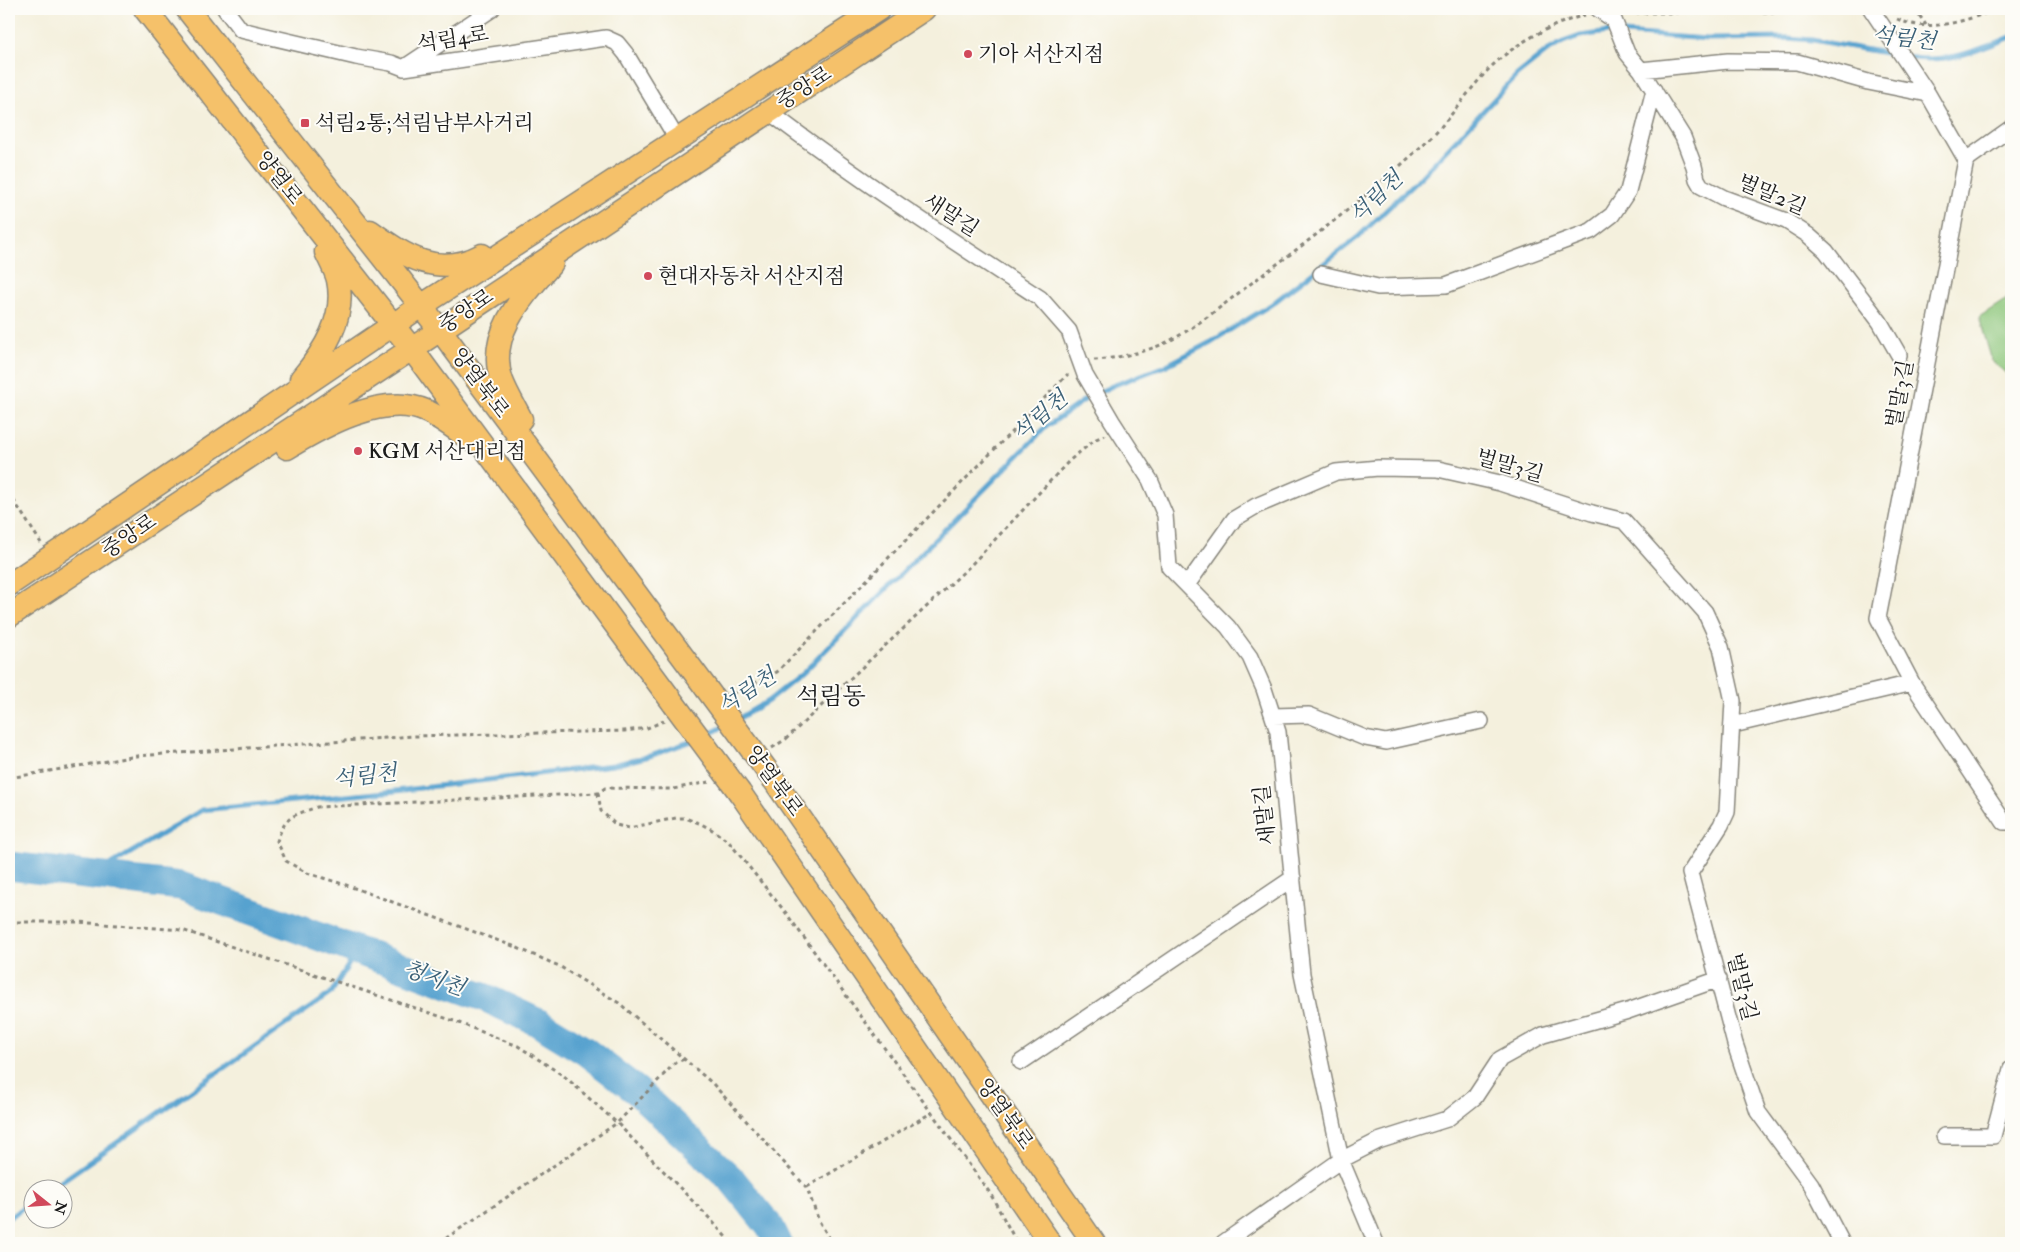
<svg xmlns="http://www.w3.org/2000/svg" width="2020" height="1252" font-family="'IM FELL Double Pica','Noto Serif KR',serif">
<rect width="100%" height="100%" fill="#fdfcf7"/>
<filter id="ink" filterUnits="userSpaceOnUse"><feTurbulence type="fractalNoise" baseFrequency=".02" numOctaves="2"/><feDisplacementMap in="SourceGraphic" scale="10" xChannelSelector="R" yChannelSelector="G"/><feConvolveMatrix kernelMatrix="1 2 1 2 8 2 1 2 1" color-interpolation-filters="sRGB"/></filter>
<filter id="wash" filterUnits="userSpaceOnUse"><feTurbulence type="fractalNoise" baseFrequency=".0096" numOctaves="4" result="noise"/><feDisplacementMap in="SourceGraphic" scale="20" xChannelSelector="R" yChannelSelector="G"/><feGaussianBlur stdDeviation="1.12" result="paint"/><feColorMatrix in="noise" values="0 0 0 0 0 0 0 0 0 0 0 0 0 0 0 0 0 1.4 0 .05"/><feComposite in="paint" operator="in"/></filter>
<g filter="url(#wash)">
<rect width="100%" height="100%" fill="#f4f0dd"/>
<path fill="#8dc67b" stroke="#54714c" d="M2011 296V378L1992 361 1979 317Z"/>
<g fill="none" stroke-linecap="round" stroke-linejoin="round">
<path stroke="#56a2cf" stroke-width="5" d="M1908 57C1946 64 1977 51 2011 37
M736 720 768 701 802 674 1046 427 1086 399 1112 386 1165 366 1211 342 1272 304 1358 237 1421 177 1517 75 1547 51 1563 42 1580 36 1609 32 1708 39 1787 38 1812 40 1897 55
M705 736 727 725
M92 876 202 810 387 792 613 765 650 756 695 740
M49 1190 331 993 357 951
M9 1218 32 1201"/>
<path stroke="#56a2cf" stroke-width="29" d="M9 866 181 886 486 998 539 1023 585 1051 637 1091 732 1180 770 1227 778 1243"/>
</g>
</g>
<g filter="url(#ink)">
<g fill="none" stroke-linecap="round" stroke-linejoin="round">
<g stroke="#88867c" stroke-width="18">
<path id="street" d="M225 9 241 30 356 57 391 63 404 68 606 38 617 43 626 54 677 139
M1598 9 1614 20 1627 53 1641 70 1683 137 1694 166 1697 179 1701 186 1724 198 1786 221 1808 235 1826 251 1880 322 1899 355
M1871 9 1928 94 1966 160
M408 65 492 9
M1641 70 1728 61 1797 62 1868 82 1928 94
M768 111C856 178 948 238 1040 298L1069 331 1085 375 1112 421 1150 480 1165 515 1169 567 1228 627 1250 657 1264 689 1278 732 1302 974 1341 1160 1376 1243
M2011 128 1966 160 1878 618 1912 683 2004 822H2011
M1321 274 1378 287 1446 285 1591 231 1612 215 1628 191 1654 90
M1187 585 1234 519 1256 506 1336 472 1378 468 1438 469 1500 483 1592 513 1624 521 1705 612 1721 647 1733 701 1727 812 1721 825 1690 873 1735 1044 1758 1112 1811 1184 1842 1243
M1273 716 1309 715 1365 738 1386 742 1481 721
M1733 725 1912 683
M1021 1062 1293 878
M1944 1136H1993L2011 1069
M1223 1243 1341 1160 1378 1141 1447 1119 1475 1097 1500 1059 1543 1035 1628 1011 1719 979"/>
</g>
<g stroke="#88867c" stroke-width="25">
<path id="primary" d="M145 9 411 348 674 704
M187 9 444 335 706 688
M370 231C406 257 438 278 482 255
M301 379C324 352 346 318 338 280 336 271 330 261 326 252
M519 421 521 419C515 407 507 394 502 381 485 335 524 295 552 263
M287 448C323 426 384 392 426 411 442 418 457 430 471 440
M9 585 421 306 879 9
M9 616 924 9
M774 780 1094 1243
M740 793 1050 1243"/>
</g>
<path stroke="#88867c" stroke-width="3" stroke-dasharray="4 4" stroke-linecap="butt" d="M1915 9 1926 25
M1627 13 1769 12 1825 9
M1897 19C1929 34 1967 20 1998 9
M1094 360C1115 359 1151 351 1171 340 1200 325 1230 299 1257 279 1318 234 1379 188 1433 135 1453 115 1468 91 1487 71 1513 44 1549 25 1585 15
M9 493 41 543
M732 694 777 672 1068 374
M772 748 786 739 971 565 1070 460 1096 439 1105 435
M9 778 137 756 414 736 624 731 647 728 664 721
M709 782 673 789 605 788 598 793 317 807C292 816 286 815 277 841L286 861 307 873 346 885 513 946 559 966 619 1003 712 1083 807 1188 819 1221 832 1243
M598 793 601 811 616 825 629 828 676 818H685L699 823 711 829 729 842 786 913 990 1193 1017 1243
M9 922H77L182 930 454 1021 518 1046 564 1076 617 1123 712 1221 731 1243
M807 1187 931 1113
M439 1243 617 1123 676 1062 685 1059"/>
<use href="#street" stroke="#fff" stroke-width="15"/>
<use href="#primary" stroke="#f5c16b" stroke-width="22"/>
<g stroke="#88867c" stroke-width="25" stroke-linecap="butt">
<path id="primary-bridge" d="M706 688 774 780
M674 704 740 793"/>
</g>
<use href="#primary-bridge" stroke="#f5c16b" stroke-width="22"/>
</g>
</g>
<g fill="#d1495b" stroke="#fdfcf7" stroke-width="2">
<circle cx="968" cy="54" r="5"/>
<rect x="300" y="118" width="10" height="10" rx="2.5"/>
<circle cx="648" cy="276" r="5"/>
<circle cx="358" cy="451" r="5"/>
</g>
<g text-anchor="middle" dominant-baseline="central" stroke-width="4" stroke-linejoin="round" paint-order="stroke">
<g font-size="21" fill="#1c1c1c" stroke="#fdfcf7">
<text transform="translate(453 39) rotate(-9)">석림4로</text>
<text transform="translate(804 88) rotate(-33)">중앙로</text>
<text transform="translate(279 178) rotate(52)">양열로</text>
<text transform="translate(1772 195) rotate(23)">벌말2길</text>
<text transform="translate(951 215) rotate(33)">새말길</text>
<text transform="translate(466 311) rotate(-34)">중앙로</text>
<text transform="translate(480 383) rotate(53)">양열북로</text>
<text transform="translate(1900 394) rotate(-79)">벌말3길</text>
<text transform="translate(1510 466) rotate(16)">벌말3길</text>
<text transform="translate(129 536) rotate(-34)">중앙로</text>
<text transform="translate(774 781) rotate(54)">양열북로</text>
<text transform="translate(1265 815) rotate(-96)">새말길</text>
<text transform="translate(1742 987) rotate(76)">벌말3길</text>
<text transform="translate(1005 1114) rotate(55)">양열북로</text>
</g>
<g font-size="21" fill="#1c1c1c" stroke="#fdfcf7" text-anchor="start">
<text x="978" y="54">기아 서산지점</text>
<text x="315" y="123">석림2통;석림남부사거리</text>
<text x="658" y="276">현대자동차 서산지점</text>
<text x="368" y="451">KGM 서산대리점</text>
</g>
<g font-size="22" font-style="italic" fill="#395f76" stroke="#fdfcf7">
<text transform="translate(1904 38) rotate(7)">석림천</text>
<text transform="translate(1376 197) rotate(-44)">석림천</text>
<text transform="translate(1040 416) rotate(-40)">석림천</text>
<text transform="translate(747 691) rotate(-33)">석림천</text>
<text transform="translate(365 776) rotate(-6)">석림천</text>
<text transform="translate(434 978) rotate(20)">청지천</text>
</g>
<g font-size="24" fill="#1c1c1c" stroke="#fdfcf7">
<text x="831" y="696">석림동</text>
</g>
</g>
<rect width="2020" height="1252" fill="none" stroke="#fdfcf7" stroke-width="30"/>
<g transform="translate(48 1204) rotate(107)"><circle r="24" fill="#fdfcf7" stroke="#a3a29f"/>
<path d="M0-4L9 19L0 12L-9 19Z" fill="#d1495b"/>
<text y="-8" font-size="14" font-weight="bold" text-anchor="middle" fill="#1c1c1c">N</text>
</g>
</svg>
